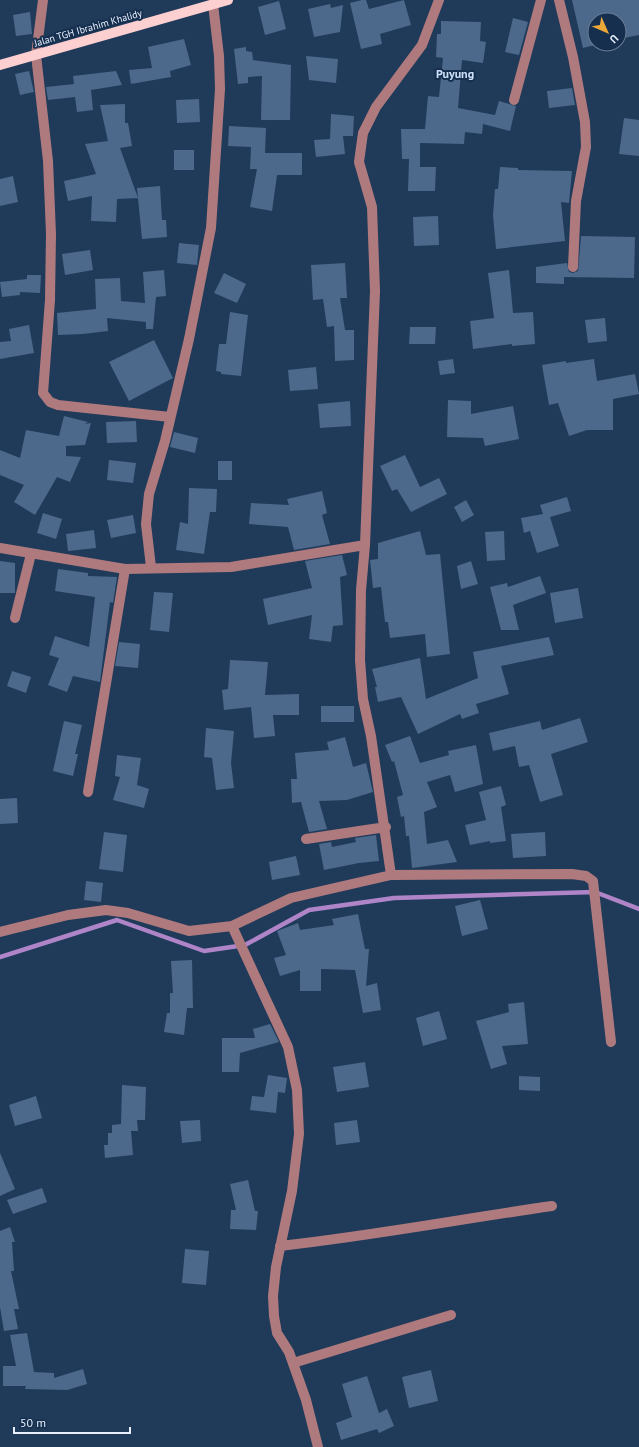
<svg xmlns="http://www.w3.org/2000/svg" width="639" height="1447" font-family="'PT Sans',sans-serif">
<rect width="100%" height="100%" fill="#203a5a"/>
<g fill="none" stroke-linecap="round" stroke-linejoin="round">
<path stroke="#af85c8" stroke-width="4.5" d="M0 957 117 920 204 951 245 945 309 910 394 898 595 892 639 909"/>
</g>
<path fill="#4c688b" d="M362 0H366L369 9 404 0 411 25 380 34 382 44 361 49 350 3Z
M572 0H639V35L619 39V20H595V45L583 48Z
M279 1 286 29 265 35 258 7Z
M330 4 331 8 343 5 340 32 314 37 308 9Z
M30 12 32 34 16 36 13 15Z
M513 18 528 22 519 55 505 52Z
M441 21 481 22 480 41 486 42 483 63 462 60 458 108 495 115 499 101 516 106 510 131 483 124 482 134 465 132 464 144 420 143V167H436L435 191H408L409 159H402L401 129H425L428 96 439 97 443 58 436 57 437 34H441Z
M184 39 191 65 170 71 171 77 131 84 129 70 152 68 148 47Z
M246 47V51L252 52 253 60 291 65 290 120H261L262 76 248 77V83L238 84 234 49Z
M306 56 338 59 336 83 309 80Z
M29 71 34 92 20 95 15 74Z
M116 71 122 85 91 90 93 110 77 112 75 97 48 100 46 87 74 84 73 76Z
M572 88 575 105 549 108 547 91Z
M199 99 200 122 177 123 176 100Z
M125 104V123H128L132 146 120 148 138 198 117 199 116 222 91 221 92 196 68 201 64 181 96 174 85 144 108 141 100 105Z
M331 114 354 116 353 136H343L345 154 316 157 314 140 330 139Z
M624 118 639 120V156L619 154Z
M229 126 266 128 265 153H302V175H277L272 211 250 207 257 169H250L251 147 228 146Z
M174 150H194V170H174Z
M500 167 518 168V170L572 171 569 203 561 202 565 241 496 249 493 215 495 189H498Z
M13 176 18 202 0 206V179Z
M160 186 162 220H166L167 237 142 239 137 188Z
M438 216 439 245 414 246 413 217Z
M581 236 635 237 634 278 564 277V284L536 283V267L567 263 569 272 573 273 578 271Z
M179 243 199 245 197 265 177 263Z
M90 250 93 270 65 275 62 254Z
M345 263 347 298H340L345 330H354V360L335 361 334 326 327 327 323 299 313 300 311 265Z
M164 270 166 296 156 297 153 329H146V322L107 318 108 331 83 334 58 335 57 313 96 309 95 279 120 278 121 301 145 303 143 272Z
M509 270 513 313 533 312 535 344 512 346V344L473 349 470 321 494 318 488 273Z
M224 273 246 284 237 303 214 293Z
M27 275H41L40 293 20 292V295L2 297 0 282 27 279Z
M230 312 248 315 241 376 221 374V372L216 371 219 344H226Z
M605 318 607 341 588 343 585 320Z
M29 325 34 353 0 359V342L11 341 9 329Z
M410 327H436L435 344H409Z
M154 340 173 378 129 401 109 362Z
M453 359 455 373 440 375 438 361Z
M594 359 597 381 635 374 639 394 613 399V430H587L569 436 558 403 549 405 542 365 566 361V363Z
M316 367 318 389 290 391 288 370Z
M448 400 471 401V414L513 406 519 439 485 446 483 438 447 437Z
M350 401 351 426 320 428 318 404Z
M64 416 88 422 85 424 91 423 85 445 66 446V456L81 457 70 482 57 477 35 515 14 502 24 485 0 475V450L20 458 26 430 59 436Z
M136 421 137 442 107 443 106 422Z
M174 432 198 438 195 453 170 447Z
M405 455 420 487 439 478 447 494 411 512 397 489 392 491 380 466Z
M109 460 136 463 133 483 107 480Z
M218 461H232V480H218Z
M189 488 217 489 216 512H210L204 554 176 550 180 522 188 524Z
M322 491 327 513 322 515 330 544 294 550 288 527 249 524 251 503 289 505 287 499Z
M567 497 571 511 550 517 559 546 537 553 530 531 524 533 521 518 543 514 540 505Z
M466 500 474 515 462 522 454 507Z
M43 513 62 519 56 539 37 533Z
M133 515 136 533 111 538 107 520Z
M94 530 96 548 68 551 66 534Z
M420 531 426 555 440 554 450 654 427 657 425 634 390 638 388 622H385L381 587 373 588 370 560 378 559V543Z
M504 531 505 560 487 561 485 532Z
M342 555 347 575 340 577 343 625 333 626 331 642 309 639 312 615 268 625 263 599 312 588 305 561Z
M0 561 15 563V593H0Z
M471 561 478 584 461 589 457 566Z
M58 569 88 573V576L117 577 113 603 110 602 100 682 73 676 67 692 48 685 59 658 49 655 55 636 89 647 95 597 55 591Z
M540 576 546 593 513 605 519 630H501L490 587 507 583 508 587Z
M578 588 583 618 555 623 550 593Z
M154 592 173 593 169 632 150 630Z
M549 637 554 655 501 666 509 694 476 704 479 713 462 719 460 714 418 734 401 697 378 702 375 687H377L372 669 420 658 426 699 478 678 473 652Z
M119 642 140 644 138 668 115 666Z
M230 660 268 662 265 695 299 694V715H273L275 736 254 738 251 707 224 710 222 690 228 689Z
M12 671 31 677 26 693 7 686Z
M321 706H354V722H321Z
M580 718 588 742 551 754 563 795 540 802 529 765 519 767 515 746 493 751 489 733 540 721 542 730Z
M64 721 82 725 75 754H78L73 776 53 771Z
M206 728 234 731 231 763 234 788 216 790 212 758 204 757Z
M410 736 420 763 449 755 448 751 476 745 483 784 455 792 450 775 427 782 437 807 424 812 427 844 448 840 457 862 412 868 409 836H406L404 816 401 817 397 797 403 795 394 761 392 762 385 745Z
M345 737 353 767 366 763 373 792 347 800 319 801 327 829 309 832 301 802 292 803 291 779H297L295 753 329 750 327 742Z
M117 755 141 758 137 785 149 789 144 808 113 800 120 777 115 776Z
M501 786 506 805 501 807 506 841 490 843V841L470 845 465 825 486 820 479 792Z
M17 798 18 823 0 824V799Z
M104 832 127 835 123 872 99 869Z
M545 832 546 856 513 858 511 834Z
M376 835 379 861 359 863 324 870 319 844 331 842 332 847 356 842 355 838Z
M296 856 300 875 272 880 269 862Z
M86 881 103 883 101 902 84 900Z
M480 900 488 929 462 936 455 906Z
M358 914 365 949H369L366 986 377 983 381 1010 363 1013 355 970 321 969V991H300V970L280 976 274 958 286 955 277 931 298 923 300 930 334 925 332 919Z
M192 960 193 1008H187L184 1035 164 1032 167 1013H170V993H173L171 961Z
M524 1002 528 1044 502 1046 507 1064 491 1069 476 1021 509 1012 508 1004Z
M439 1011 447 1039 423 1046 416 1018Z
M270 1024 279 1042 240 1053 239 1072H222V1038H255L253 1029Z
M365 1062 369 1087 337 1092 333 1067Z
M268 1075 287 1078 285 1093 278 1092 276 1113 250 1110 252 1096 264 1097Z
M519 1076 540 1077V1091L519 1090Z
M122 1085 146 1087 145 1120H137L138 1131H131L133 1155 105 1158 104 1145H108V1133H112V1125L121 1124Z
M36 1096 42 1118 15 1126 9 1105Z
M200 1120 201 1141 182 1143 180 1121Z
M357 1120 360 1142 336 1145 334 1123Z
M0 1153 15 1189 0 1196Z
M248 1180 255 1211H258L256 1230 230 1229 231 1210H236L230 1184Z
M42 1188 47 1202 13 1214 7 1200Z
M10 1227 15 1242H12L14 1271H11L19 1309H14L18 1329 4 1331 0 1307V1231Z
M185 1249 209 1251 206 1285 182 1283Z
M27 1333 34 1372 54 1373V1378L83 1369 87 1384 67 1390 25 1389 26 1386H3V1366H16L10 1335Z
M431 1370 438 1401 409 1408 402 1377Z
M367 1376 379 1413 387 1409 394 1426 379 1433 377 1429 341 1440 336 1423 352 1417 342 1384Z"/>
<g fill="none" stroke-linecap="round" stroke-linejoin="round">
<path stroke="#af7a7d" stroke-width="10" d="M43 0 36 55 48 161 51 234 50 300 43 393 50 402 58 405 170 417
M559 0 573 57 585 122 586 147 576 201 573 267
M514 100 541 0
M0 548 125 569 231 567 365 545
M151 567 146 524 149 494 165 441 189 339 211 228 220 89 219 56 213 4
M15 618 31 554
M88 792 125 569
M306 839 386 827
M391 875 371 736 363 699 360 660 361 590 365 545 375 291 372 207 359 162 363 133 376 107 422 45 439 0
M232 926 291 898 391 875 572 874 586 876 593 881 611 1042
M0 932 68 915 106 910 128 913 189 931 232 926 288 1047 297 1090 299 1134 292 1191 276 1267 273 1296 274 1316 277 1333 289 1352 306 1400 318 1447
M280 1246C371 1236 461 1219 552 1206
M293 1363 451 1315"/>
<path stroke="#fccfd1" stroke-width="10" d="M0 65 228 0"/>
</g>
<g text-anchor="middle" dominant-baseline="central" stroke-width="4" stroke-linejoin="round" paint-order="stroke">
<g font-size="10" fill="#e7f0fc" stroke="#162f4f">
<text transform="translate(88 28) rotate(-16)">Jalan TGH Ibrahim Khalidy</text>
</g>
<g font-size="12" font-weight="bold" fill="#cfe1fa" stroke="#162f4f">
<text x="455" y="73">Puyung</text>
</g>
</g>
<g transform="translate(607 32) rotate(135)"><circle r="19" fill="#162f4f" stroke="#6a7c94"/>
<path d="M0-3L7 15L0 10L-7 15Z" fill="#eca93a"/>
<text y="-6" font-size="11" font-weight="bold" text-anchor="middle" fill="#e7f0fc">U</text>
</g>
<path d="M14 1427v6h116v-6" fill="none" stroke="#e7f0fc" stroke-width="2"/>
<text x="20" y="1427" font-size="12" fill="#e7f0fc" stroke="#162f4f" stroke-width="3" paint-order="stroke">50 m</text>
</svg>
